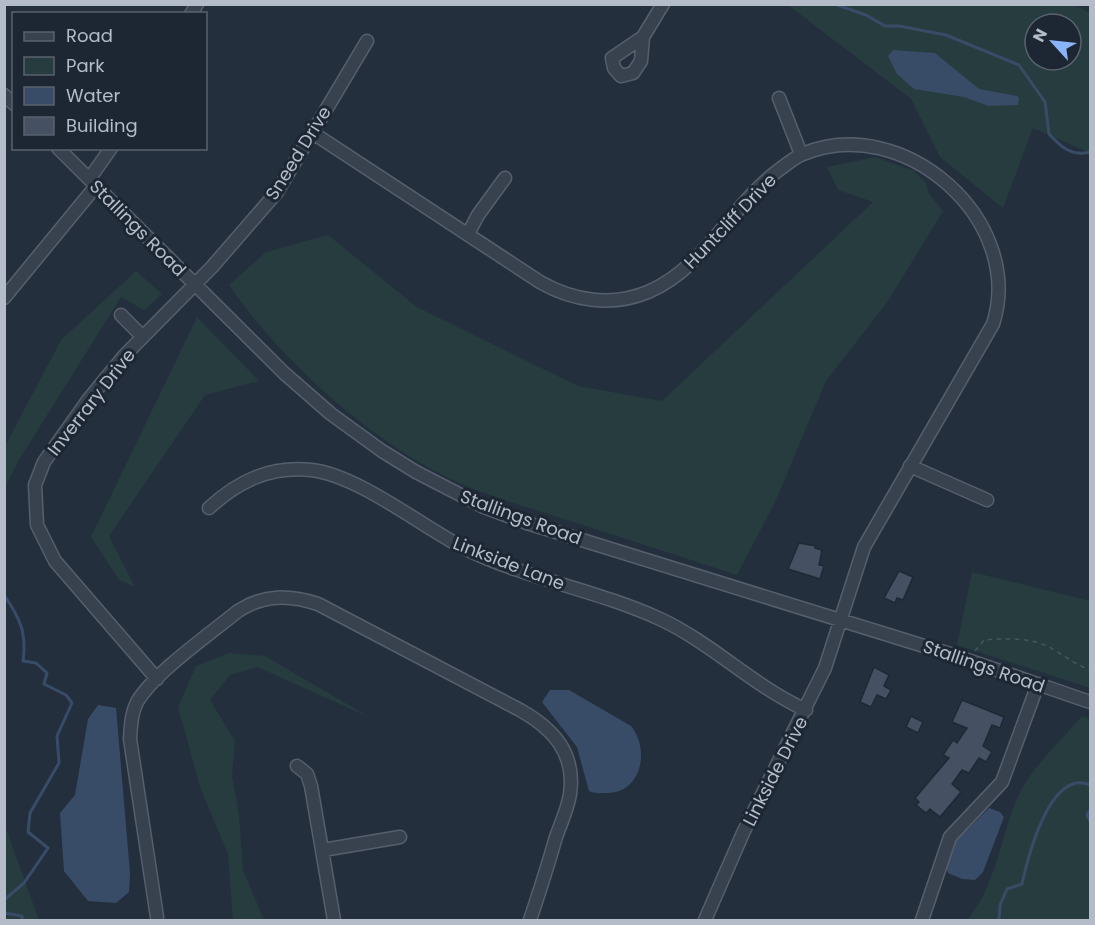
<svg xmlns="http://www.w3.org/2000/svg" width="1095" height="925" font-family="Poppins,sans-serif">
<rect width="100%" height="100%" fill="#242f3e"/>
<path fill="#263c3f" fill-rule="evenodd" d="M1073 4 1090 13V153L1033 128 1003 208 940 157 911 99 788 5ZM1035 24H1071V60H1035Z
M875 157 914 171 926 183 928 192 943 211 888 301 826 381 775 502 737 575C687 559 636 542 586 526 543 512 499 500 457 482 373 444 281 361 229 285L266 252 328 235 417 307 578 386 662 401 873 202 838 190 827 167Z
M136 271 162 294 144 310 121 297 19 460 5 487V446L61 340Z
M197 317 259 381 205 395 109 536 135 587 119 580 91 537Z
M972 572 1090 601V688L957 645Z
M229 653 265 656 369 717 257 667 230 675 210 700 235 741 232 776 239 815 243 870 264 920H233L228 854 201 790 178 707 196 666Z
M1082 716 1090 719V920H967C995 888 1000 840 1016 801 1029 769 1060 742 1082 716Z
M4 826H5L39 920H5Z"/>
<path fill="#394c67" d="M893 50 935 53 979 89 1017 96 1019 98 1018 105 989 106 964 97 914 89 897 74 888 56Z
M550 690H569L631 726C650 749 642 793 607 793 601 793 595 794 589 791L577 747 542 702Z
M98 705 116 708 130 873 129 892 116 903 88 901 64 871 60 813 75 795 88 719Z
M989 808 1000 812 1004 817 983 872 975 880 962 879 948 873 945 863 954 843Z"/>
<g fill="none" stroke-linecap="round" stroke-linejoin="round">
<path stroke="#394c67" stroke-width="3" d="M834 4 866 15 885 26H899L946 35 1019 65 1045 102 1049 134C1061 147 1072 157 1090 152
M4 595C20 618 27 633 23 661L36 663 47 673 44 684 66 695 72 703 57 736 59 763 30 813 28 832 48 848 24 883 4 900
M1090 810 1087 815 1090 821
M4 913 22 916V920
M999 920 1000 905 1007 889 1022 884C1028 857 1050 768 1090 785"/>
</g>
<path fill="#455162" stroke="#1f2835" stroke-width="1.5" d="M799 543 816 546 815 548 822 550 819 565 824 566 820 579 788 569Z
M899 571 913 577 903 600 897 598 895 603 884 598Z
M874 667 889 675 884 686 891 690 886 699 877 695 871 707 860 702Z
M962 700 1004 717 1000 728 992 725 983 746 992 752 986 762 979 758 969 773 962 770 952 784 961 792 940 817 930 809 926 813 916 805 919 802 915 798 949 758 943 755 953 740 957 743 967 728 952 722Z
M911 716 923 722 918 733 906 727Z"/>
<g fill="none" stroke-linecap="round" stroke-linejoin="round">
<g stroke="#565f6c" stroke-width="15">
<path id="minor" d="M191 14 197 4
M643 37 641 61 633 73 621 76 614 68 612 58 643 37 663 4
M4 95 14 104
M779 98 801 154
M313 133 540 282C573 301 612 307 648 292 705 268 732 204 780 169 787 164 795 157 803 154 903 112 1026 220 993 324L864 547 825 668 743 833 705 920
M58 148 284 373 331 414 382 451 416 472 484 507 527 523 953 655 1090 702
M90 178 111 148
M468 234 478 215 505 178
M4 298 96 186
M121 315 143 337
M910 466 987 500
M209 508C238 481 270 466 311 470 358 475 421 526 464 548 526 579 597 590 660 619 712 643 753 686 806 710
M157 679 55 561 37 525 35 485 44 462 88 400 124 356 212 267 277 192 367 41
M297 766 307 774 311 786 334 920
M323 850 400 837
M157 917 130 739C131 726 131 714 137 702 155 672 210 634 238 611 264 594 290 595 318 604L520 710C552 728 576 752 570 794 568 808 561 823 556 837 548 865 539 893 530 920
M922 920 950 837 1002 782 1038 684"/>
</g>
<path stroke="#44595c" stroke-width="1.5" stroke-dasharray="4.5 4.5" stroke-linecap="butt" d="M975 651 984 640C1002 638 1029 638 1045 645 1061 653 1074 664 1090 670"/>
<use href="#minor" stroke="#38414e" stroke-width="12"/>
</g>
<g text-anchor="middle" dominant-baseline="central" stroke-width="6" stroke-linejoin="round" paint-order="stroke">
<g font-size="18" fill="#b4bcc9" stroke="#1d2633">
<text transform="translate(298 153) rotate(-58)">Sneed Drive</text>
<text transform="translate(730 221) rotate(-46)">Huntcliff Drive</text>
<text transform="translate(138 228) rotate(45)">Stallings Road</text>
<text transform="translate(91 402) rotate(-52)">Inverrary Drive</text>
<text transform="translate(521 517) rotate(20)">Stallings Road</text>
<text transform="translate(509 563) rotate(21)">Linkside Lane</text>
<text transform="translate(984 666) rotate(19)">Stallings Road</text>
<text transform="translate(775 771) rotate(-63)">Linkside Drive</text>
</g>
</g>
<rect width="1095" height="925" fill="none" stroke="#b4bcc9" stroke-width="12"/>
<rect x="12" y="12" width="195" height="138" fill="#1d2633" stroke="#59626f" stroke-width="1.5"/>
<rect x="24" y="32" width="30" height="9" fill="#38414e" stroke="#59626f" stroke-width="1.5"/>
<text x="66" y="42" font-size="18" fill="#b4bcc9">Road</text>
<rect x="24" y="57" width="30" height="18" fill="#263c3f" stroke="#59626f" stroke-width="1.5"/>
<text x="66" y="72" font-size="18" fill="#b4bcc9">Park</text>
<rect x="24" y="87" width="30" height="18" fill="#394c67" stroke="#59626f" stroke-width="1.5"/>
<text x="66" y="102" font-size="18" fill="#b4bcc9">Water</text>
<rect x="24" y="117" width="30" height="18" fill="#455162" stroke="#59626f" stroke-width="1.5"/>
<text x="66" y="132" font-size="18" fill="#b4bcc9">Building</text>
<g transform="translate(1053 42) rotate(297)"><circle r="28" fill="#1d2633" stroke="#59626f" stroke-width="1.5"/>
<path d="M0-4.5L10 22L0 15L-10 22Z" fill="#8ab4f8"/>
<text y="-9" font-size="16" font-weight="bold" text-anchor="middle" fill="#b4bcc9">N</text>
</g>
</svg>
